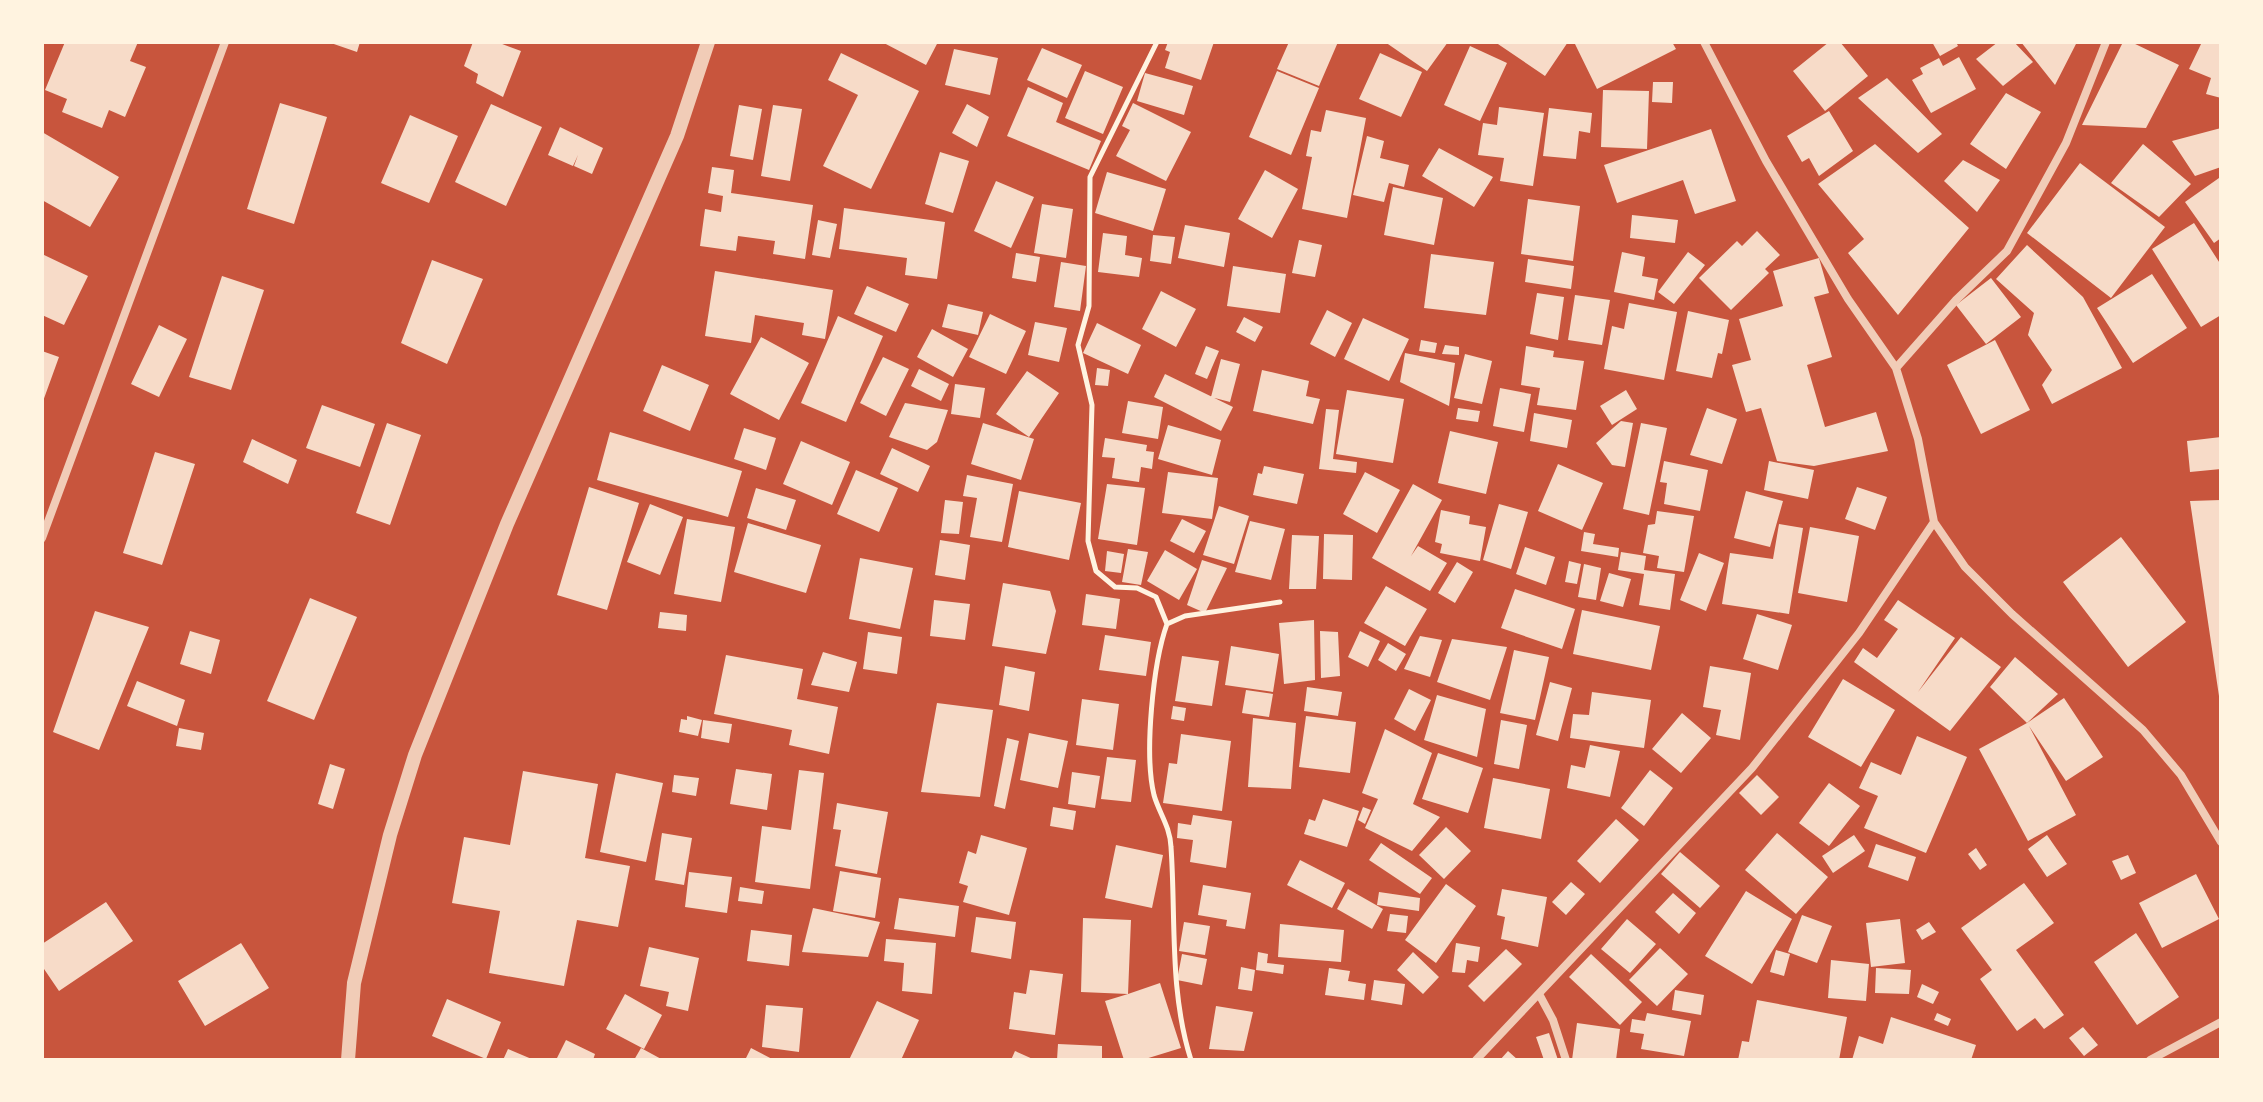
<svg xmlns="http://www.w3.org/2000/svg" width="2263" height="1102" font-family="Roboto,sans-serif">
<rect width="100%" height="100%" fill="#c8553d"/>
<path fill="#f7dbc8" d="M65 42H138L130 61 146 67 125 117 109 110 102 128 62 112 67 99 45 90Z
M328 42H360L357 52Z
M473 42H497L521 51 503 97 476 83 478 74 464 66Z
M882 42H938L926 65Z
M1168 42H1214L1201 80 1165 68 1170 52 1165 50Z
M1289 42H1338L1319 86 1277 69Z
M1385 42H1448L1427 71Z
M1495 42H1568L1545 76Z
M1579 42H1672L1676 49 1597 89 1575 44Z
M1829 42H1840L1868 76 1825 111 1793 71Z
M1932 42H1956L1958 46 1940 56Z
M1998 42H2014L2033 62 2003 86 1976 59Z
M2021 42H2077L2055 85Z
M2123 42H2131L2179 65 2146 128 2082 125Z
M2202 42H2221V98L2206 94 2211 78 2189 69Z
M1470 46 1507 63 1480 121 1444 105Z
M1042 48 1082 65 1067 98 1027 80Z
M954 49 998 58 990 95 945 85Z
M841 53 919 91 871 189 823 166 858 95 828 80Z
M1380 53 1422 72 1401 117 1359 99Z
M1959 57 1976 89 1931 113 1912 80 1923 74 1920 68 1939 58 1943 66Z
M1085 71 1123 87 1103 134 1065 118Z
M1277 71 1319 88 1291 155 1249 137Z
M1145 73 1193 86 1184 115 1137 101Z
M1887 78 1942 134 1918 153 1858 98Z
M1653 82H1673L1672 103 1652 102Z
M1028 87 1063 103 1056 122 1101 141 1089 170 1007 136Z
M1603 90 1649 91 1647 149 1601 147Z
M2006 93 2041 112 2006 169 1970 144Z
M280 103 327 117 294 224 247 209Z
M1133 103 1191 132 1166 181 1116 156 1130 130 1122 126Z
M491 104 542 127 506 206 455 182Z
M967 104 989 117 977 147 952 133Z
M739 105 762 109 753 160 730 156Z
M773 105 802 109 790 181 761 176Z
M1499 107 1544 113 1533 186 1500 181 1504 158 1478 155 1483 123 1497 125Z
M1549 108 1592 113 1590 133 1579 131 1576 159 1543 156Z
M1326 110 1366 118 1347 218 1302 209 1312 157 1306 156 1311 130 1321 132Z
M1829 111 1853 151 1819 176 1809 158 1802 162 1787 136Z
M410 115 458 136 429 203 381 183Z
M560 127 603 148 592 174 574 166 578 155 573 166 548 155Z
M2221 128V167L2195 176 2172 141Z
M1711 129 1736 201 1695 214 1683 180 1617 203 1604 165Z
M42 132 119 177 90 227 42 200Z
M1367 136 1384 141 1380 158 1409 165 1404 187 1389 183 1384 202 1353 195Z
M1875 144 1969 228 1898 315 1848 253 1864 239 1818 184Z
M2143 144 2191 184 2159 217 2111 183Z
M1439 148 1493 177 1474 207 1422 176Z
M940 152 969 161 953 213 925 204Z
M1963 160 2000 180 1977 212 1944 181Z
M2080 163 2165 227 2111 298 2027 233Z
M712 167 734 170 731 193 813 205 805 259 773 254 775 241 738 236 736 251 700 246 705 209 721 212 723 196 708 193Z
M1265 170 1298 189 1272 238 1238 219Z
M1107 172 1166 189 1153 231 1095 213Z
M2219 178 2221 238 2214 243 2185 202Z
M996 181 1034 197 1011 248 974 231Z
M1393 187 1443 198 1434 245 1384 235Z
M1528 199 1580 206 1573 261 1521 254Z
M1042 204 1073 209 1066 258 1034 253Z
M844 208 945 222 937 279 905 275 907 258 839 249Z
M1632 215 1678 220 1675 243 1630 238Z
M818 220 837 224 830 258 812 255Z
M2194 223 2221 265V315L2201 327 2152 249Z
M1185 225 1230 233 1224 267 1178 258Z
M1757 231 1780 255 1765 269 1769 273 1731 310 1699 278 1737 241 1742 246Z
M1103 233 1127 236 1125 255 1142 258 1139 277 1098 272Z
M1153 235 1175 237 1171 264 1150 261Z
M1299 240 1322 245 1315 277 1292 273Z
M2027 245 2083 297 2122 368 2052 404 2042 385 2052 370 2028 335 2034 313 1996 279Z
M1622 252 1645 257 1642 276 1658 279 1654 300 1614 292Z
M1688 252 1705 265 1674 304 1658 292Z
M1016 253 1040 257 1036 282 1012 278Z
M42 254 88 276 64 325 42 315Z
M1431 254 1494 262 1486 315 1424 308Z
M1819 258 1829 293 1814 297 1832 357 1807 365 1825 427 1876 412 1888 451 1814 466 1777 461 1761 408 1746 412 1732 365 1751 360 1739 319 1783 306 1773 271Z
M1528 259 1574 266 1571 289 1525 282Z
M432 260 483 279 447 364 401 343Z
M1061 262 1086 266 1080 311 1054 307Z
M1233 266 1286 274 1280 313 1227 306Z
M715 271 833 290 825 339 802 335 804 323 755 315 751 343 705 336Z
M2152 274 2187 328 2133 363 2097 308Z
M222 276 264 290 231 390 189 377Z
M1991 278 2021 317 1986 344 1956 305Z
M867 286 909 304 896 332 854 314Z
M1161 291 1196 309 1176 347 1142 329Z
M1537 293 1564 297 1558 340 1530 334Z
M1575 295 1610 300 1602 345 1568 340Z
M1629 303 1677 312 1664 380 1604 369 1612 326 1624 329Z
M948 304 983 312 978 335 942 327Z
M1327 310 1352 323 1335 357 1310 344Z
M1688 311 1729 320 1722 354 1718 353 1712 378 1676 371Z
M990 314 1026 331 1006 374 969 357Z
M838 316 883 336 846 422 801 403Z
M1244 317 1263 327 1255 342 1236 332Z
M1363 318 1409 339 1389 381 1344 359Z
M1035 322 1067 328 1059 362 1028 355Z
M1097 323 1141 345 1128 374 1083 353Z
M159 325 187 339 159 397 131 384Z
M932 329 968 349 953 377 917 357Z
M761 337 809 363 779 420 730 394Z
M1421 340 1437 343 1435 353 1419 351Z
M1995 340 2030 410 1981 434 1947 365Z
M1445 345 1459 347V355L1442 354Z
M1206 346 1219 351 1207 379 1195 374Z
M1526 346 1554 351 1553 357 1584 361 1576 410 1537 405 1540 388 1521 385Z
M42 351 59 357 42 404Z
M1405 353 1455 363 1449 406 1400 382Z
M1465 354 1492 361 1482 404 1454 398Z
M883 357 909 369 886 416 860 403Z
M1221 359 1240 364 1230 402 1211 397Z
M662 365 709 385 690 431 643 411Z
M1097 368 1110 370 1108 386 1095 385Z
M919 369 949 384 941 401 911 386Z
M1262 370 1309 381 1306 396 1320 399 1313 424 1253 411Z
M1027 371 1059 393 1029 437 996 414Z
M1165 374 1233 407 1221 431 1154 397Z
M955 384 985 388 980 418 951 414Z
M1500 388 1531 394 1524 432 1493 426Z
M1347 390 1404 399 1393 463 1336 454Z
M1626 390 1637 409 1612 425 1600 406Z
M1128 401 1163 407 1158 439 1122 433Z
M905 403 948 410 937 442 927 450 889 437Z
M322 405 375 424 360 467 306 448Z
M1458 408 1480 411 1478 422 1456 419Z
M1707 408 1737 419 1722 464 1690 455Z
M1326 409 1339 410 1333 459 1357 462 1356 473 1319 469Z
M1534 413 1572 420 1567 448 1530 441Z
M1621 421 1633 423 1625 467 1612 465 1596 443Z
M387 423 421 435 390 525 356 513Z
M983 423 1034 439 1021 480 971 464Z
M1641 423 1667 428 1649 515 1623 509Z
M1168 425 1221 440 1212 475 1158 459Z
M744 428 776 438 766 470 734 459Z
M1450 431 1498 442 1486 494 1438 483Z
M610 432 742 471 728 517 597 480Z
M2221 437V469L2190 472 2187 441Z
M1105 438 1147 445 1146 451 1154 452 1152 469 1141 467 1139 482 1112 478 1115 458 1102 457Z
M252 439 297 460 288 484 243 462Z
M801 441 850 462 832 505 783 484Z
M892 448 930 466 918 492 880 474Z
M155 452 195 464 162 565 123 553Z
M1664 461 1708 470 1700 511 1664 504 1667 483 1660 482Z
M1769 461 1814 470 1808 499 1764 490Z
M1558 464 1603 483 1582 530 1538 511Z
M1264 466 1304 474 1297 504 1253 495 1258 473 1262 474Z
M856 470 898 488 879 532 837 514Z
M1168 472 1218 478 1212 519 1162 513Z
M1365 472 1400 490 1377 533 1343 514Z
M967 475 1013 484 1002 542 970 537 977 498 963 496Z
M1107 484 1145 488 1137 545 1098 539Z
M1413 484 1442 500 1411 556 1418 546 1447 563 1430 591 1372 558Z
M589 487 639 503 607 610 557 595Z
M1857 487 1887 497 1875 530 1845 519Z
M756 488 796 500 786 530 747 518Z
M1019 491 1081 503 1069 560 1008 547Z
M1746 491 1783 501 1770 547 1734 538Z
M945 500 963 502 959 534 941 533Z
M2221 500V696H2219L2190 501Z
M650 504 683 517 660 575 627 562Z
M1499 504 1528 512 1511 569 1483 560Z
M1219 506 1249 516 1234 564 1203 555Z
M1441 510 1470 516 1469 524 1486 527 1480 561 1440 553 1442 544 1435 542Z
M1657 511 1694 516 1684 572 1657 568 1659 556 1643 553 1648 525 1655 524Z
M687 519 735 527 721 602 674 594Z
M1182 519 1206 531 1194 553 1170 541Z
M1250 521 1285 529 1271 580 1235 572Z
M748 523 821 545 806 593 734 572Z
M1779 524 1803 528 1789 614 1722 604 1730 553 1773 559Z
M1810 527 1859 536 1847 602 1798 593Z
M1584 532 1595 534 1593 544 1619 548 1618 557 1581 551Z
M1324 534 1353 535 1352 580 1323 579Z
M1292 535 1319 536 1316 589H1289Z
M2121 537 2186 622 2128 667 2063 582Z
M940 540 970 545 965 580 935 575Z
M1525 547 1555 557 1546 585 1516 574Z
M1128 549 1148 552 1141 585 1122 582Z
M1165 550 1197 569 1179 600 1147 581Z
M1107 551 1124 554 1121 573 1105 571Z
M1621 552 1646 556 1644 570 1675 574 1670 610 1639 605 1644 574 1618 570Z
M1699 553 1724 563 1706 611 1680 600Z
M860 558 913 568 900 629 849 619Z
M1202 560 1227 568 1205 613 1187 605Z
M1569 561 1581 564 1577 584 1565 582Z
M1457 562 1473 572 1455 603 1438 593Z
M1584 564 1601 568 1596 600 1578 597Z
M1609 573 1631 579 1623 607 1600 601Z
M1003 583 1050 591 1056 611 1046 654 992 646Z
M1386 586 1427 609 1405 646 1364 623Z
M1515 589 1575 609 1562 649 1501 628Z
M1086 594 1120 599 1116 629 1082 625Z
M310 598 357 617 314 720 267 701Z
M934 600 970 604 965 640 930 636Z
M1898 600 1955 638 1918 692 1961 637 2001 667 1950 731 1854 662 1863 648 1877 658 1898 629 1884 620Z
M1582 610 1660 626 1651 670 1573 654Z
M95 611 149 627 99 750 53 732Z
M660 612 687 615 686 631 658 628Z
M1757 614 1792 625 1778 670 1743 659Z
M1314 620 1315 680 1284 684 1279 623Z
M190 631 220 640 211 674 180 664Z
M1320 631 1338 632 1340 676 1321 678Z
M1360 631 1380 641 1368 667 1348 657Z
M868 632 902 637 897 674 863 669Z
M1105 635 1151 642 1146 676 1099 670Z
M1420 636 1442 640 1430 677 1404 669Z
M1452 639 1507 647 1490 700 1437 682Z
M1388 643 1406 654 1396 671 1378 660Z
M1231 646 1279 654 1273 692 1225 685Z
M1514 650 1549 657 1535 720 1500 713Z
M823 652 857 662 849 692 811 685Z
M726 655 803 669 797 699 838 707 829 754 789 745 792 730 714 714Z
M1182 656 1219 661 1212 706 1175 701Z
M2015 657 2058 694 2027 723 2064 698 2103 757 2066 781 2029 726 2076 815 2028 841 1979 749 2027 723 1990 687Z
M1005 666 1035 672 1029 711 999 705Z
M1710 666 1751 673 1740 740 1716 735 1721 710 1703 707Z
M1843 679 1895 710 1861 767 1808 737Z
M137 681 185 700 177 726 127 706Z
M1550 682 1572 688 1558 741 1536 735Z
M1307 687 1342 692 1338 716 1304 711Z
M1409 689 1431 700 1415 731 1394 719Z
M1246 690 1273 694 1269 717 1242 713Z
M1592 692 1651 700 1644 748 1570 738 1573 714 1589 715Z
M1437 695 1486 709 1477 757 1424 740Z
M1082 699 1119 704 1113 750 1076 745Z
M937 703 993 710 980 797 921 792Z
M1173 706 1186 708 1184 721 1171 719Z
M1682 713 1711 738 1681 773 1652 749Z
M687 716 702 720 698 736 679 732 681 719 687 720Z
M1306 716 1356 722 1350 773 1299 767Z
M1253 718 1296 723 1291 789 1248 787Z
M703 720 732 724 729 743 701 738Z
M1501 720 1527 725 1519 769 1494 764Z
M179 728 204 733 201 750 176 746Z
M1385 729 1432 753 1413 804 1440 817 1412 851 1365 828 1378 799 1362 793Z
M1029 733 1068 741 1058 788 1020 780Z
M1181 734 1231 741 1222 811 1163 803 1169 763 1177 764Z
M1917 736 1967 757 1926 853 1864 828 1878 796 1859 788 1871 762 1901 775Z
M1007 738 1019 741 1005 809 994 806Z
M1590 745 1620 751 1610 797 1567 788 1571 765 1585 768Z
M1438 753 1483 768 1468 813 1422 799Z
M1107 757 1136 760 1131 802 1101 799Z
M330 764 345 769 333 809 318 804Z
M736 769 772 774 767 810 730 804Z
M799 770 824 773 810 889 755 882 762 826 791 830Z
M1650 770 1673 788 1644 826 1621 808Z
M523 771 598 784 585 858 630 866 618 927 577 920 564 986 489 973 500 911 452 903 464 837 510 845Z
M1072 772 1100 776 1095 808 1068 804Z
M616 773 663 783 646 862 600 852Z
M674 775 699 778 696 796 672 792Z
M1757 775 1779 797 1761 815 1739 793Z
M1493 778 1550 789 1541 839 1484 828Z
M1829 783 1860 806 1829 846 1799 823Z
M1323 799 1359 811 1347 847 1304 834 1309 819 1315 821Z
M837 803 888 812 877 874 835 866 841 830 833 829Z
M1053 807 1076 811 1073 830 1050 826Z
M1363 807 1371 810 1365 824 1358 820Z
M1193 815 1232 821 1226 868 1190 862 1193 840 1177 838 1178 823 1191 825Z
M1616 819 1639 840 1600 883 1577 861Z
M1446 827 1471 851 1444 879 1419 855Z
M662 833 692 838 684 885 655 880Z
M1777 833 1828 877 1796 914 1745 870Z
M981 835 1027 848 1009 915 963 902 968 886 959 883 968 851 976 854Z
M1854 835 1865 851 1833 873 1822 856Z
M2047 835 2067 864 2047 877 2028 849Z
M1381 843 1432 878 1420 894 1369 860Z
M1876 844 1916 857 1908 881 1868 867Z
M1116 845 1163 855 1152 908 1105 898Z
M1976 848 1987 865 1980 870 1968 854Z
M1680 852 1720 886 1700 908 1661 874Z
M2128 855 2136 873 2121 880 2112 861Z
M1300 860 1345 883 1332 908 1287 885Z
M840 871 881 878 875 918 833 911Z
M689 872 732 877 727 913 685 907Z
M2196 874 2219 919 2162 948 2139 903Z
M1571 882 1585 894 1566 915 1552 902Z
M2024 883 2054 923 2016 950 2064 1015 2044 1029 2035 1018 2017 1031 1980 979 1992 970 1961 928Z
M1446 884 1476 906 1436 963 1405 940Z
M1203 885 1251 893 1245 929 1226 926 1227 920 1198 915Z
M740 887 764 891 762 904 738 901Z
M1348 889 1383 909 1372 929 1337 909Z
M1502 889 1547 897 1538 947 1501 939 1505 917 1497 915Z
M1746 891 1792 919 1752 984 1705 956Z
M1379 892 1420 898 1419 911 1377 905Z
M1673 893 1696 913 1679 934 1655 912Z
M899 898 959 906 955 937 894 929Z
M106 902 133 941 59 991 42 966V944Z
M813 908 880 922 868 957 802 952Z
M1390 914 1408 916 1406 933 1387 931Z
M1802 915 1832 926 1817 963 1788 952Z
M976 917 1016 922 1011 959 971 952Z
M1083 918 1131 920 1128 994 1160 983 1181 1048 1142 1060H1124L1105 1001 1128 994 1081 992Z
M1627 919 1656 944 1630 973 1601 949Z
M1900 919 1905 963 1871 967 1866 923Z
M1184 922 1210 926 1205 955 1179 951Z
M1929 922 1936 932 1922 940 1916 930Z
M1280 924 1344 930 1341 962 1278 957Z
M751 930 792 935 789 966 747 961Z
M2136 933 2179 997 2137 1025 2094 962Z
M886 939 936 943 932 994 902 991 904 963 884 961Z
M241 943 269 988 205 1026 178 981Z
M1456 943 1480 947 1478 962 1467 960 1465 973 1452 972Z
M649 947 699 958 688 1011 666 1006 669 992 640 986Z
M1660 948 1688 974 1657 1006 1629 980Z
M1506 949 1522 964 1484 1002 1468 986Z
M1776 950 1790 954 1784 976 1770 972Z
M1258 952 1268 954 1267 963 1284 965 1283 974 1256 970Z
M1413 952 1439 977 1423 994 1397 970Z
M1182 954 1207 959 1202 985 1177 980Z
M1591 954 1642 1002 1620 1025 1569 977Z
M1831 960 1869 964 1866 1001 1828 998Z
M1241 967 1255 970 1252 991 1238 989Z
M1329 968 1350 971 1348 981 1366 984 1364 1000 1325 995Z
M1876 968 1911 970 1909 994 1875 993Z
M1030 970 1063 974 1055 1035 1009 1029 1014 992 1026 994Z
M1374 980 1405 984 1402 1005 1371 1000Z
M1922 984 1939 992 1933 1004 1917 997Z
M1675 990 1704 995 1701 1015 1672 1010Z
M625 994 662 1015 644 1049 606 1029Z
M447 999 501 1022 486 1059 432 1036Z
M1757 1000 1847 1017 1839 1060H1738L1742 1041 1749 1042Z
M877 1001 919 1020 901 1060H849Z
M766 1005 803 1008 799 1052 762 1047Z
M1216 1006 1253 1012 1244 1051 1209 1049Z
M1647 1013 1691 1021 1684 1056 1641 1049 1644 1034 1630 1032 1632 1019 1645 1021Z
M1937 1013 1951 1019 1948 1026 1934 1020Z
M1891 1017 1976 1045 1971 1060H1852L1859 1036 1883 1044Z
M1577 1023 1620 1029 1616 1060H1572Z
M2083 1027 2098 1045 2084 1056 2069 1038Z
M1549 1033 1558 1060H1544L1536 1037Z
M566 1040 595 1054 593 1060H556Z
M1058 1044 1102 1046V1060H1057Z
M641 1048 663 1060H634Z
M751 1048 774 1060H745Z
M508 1049 534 1060H503Z
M1015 1051 1035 1060H1011Z
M1508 1051 1518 1060H1500Z"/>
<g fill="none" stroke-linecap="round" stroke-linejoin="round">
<path stroke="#fff3e0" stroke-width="5" d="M1157 42 1090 177 1089 306 1078 345 1092 405 1088 541 1096 571 1115 587 1137 588 1156 597 1167 624
M1191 1060C1169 991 1176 918 1171 847 1170 826 1159 813 1154 795 1144 754 1153 663 1167 624L1185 616 1280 602"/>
<path stroke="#f1ccb7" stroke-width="8" d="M1704 42 1766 161 1848 299 1896 368 1918 439 1934 522 1965 567 2012 614 2143 730 2181 775 2221 842
M1896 368 1956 300 2007 251 2066 143 2106 42
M42 538 225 42
M1539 994 1553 1020 1566 1060
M1476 1060 1752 768 1859 633 1934 522
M2150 1060 2221 1022"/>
<path stroke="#f1ccb7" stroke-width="14" d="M348 1060 354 983 390 835 415 755 507 524 677 136 708 42"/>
</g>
<rect width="2263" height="1102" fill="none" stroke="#fff3e0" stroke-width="88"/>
</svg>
